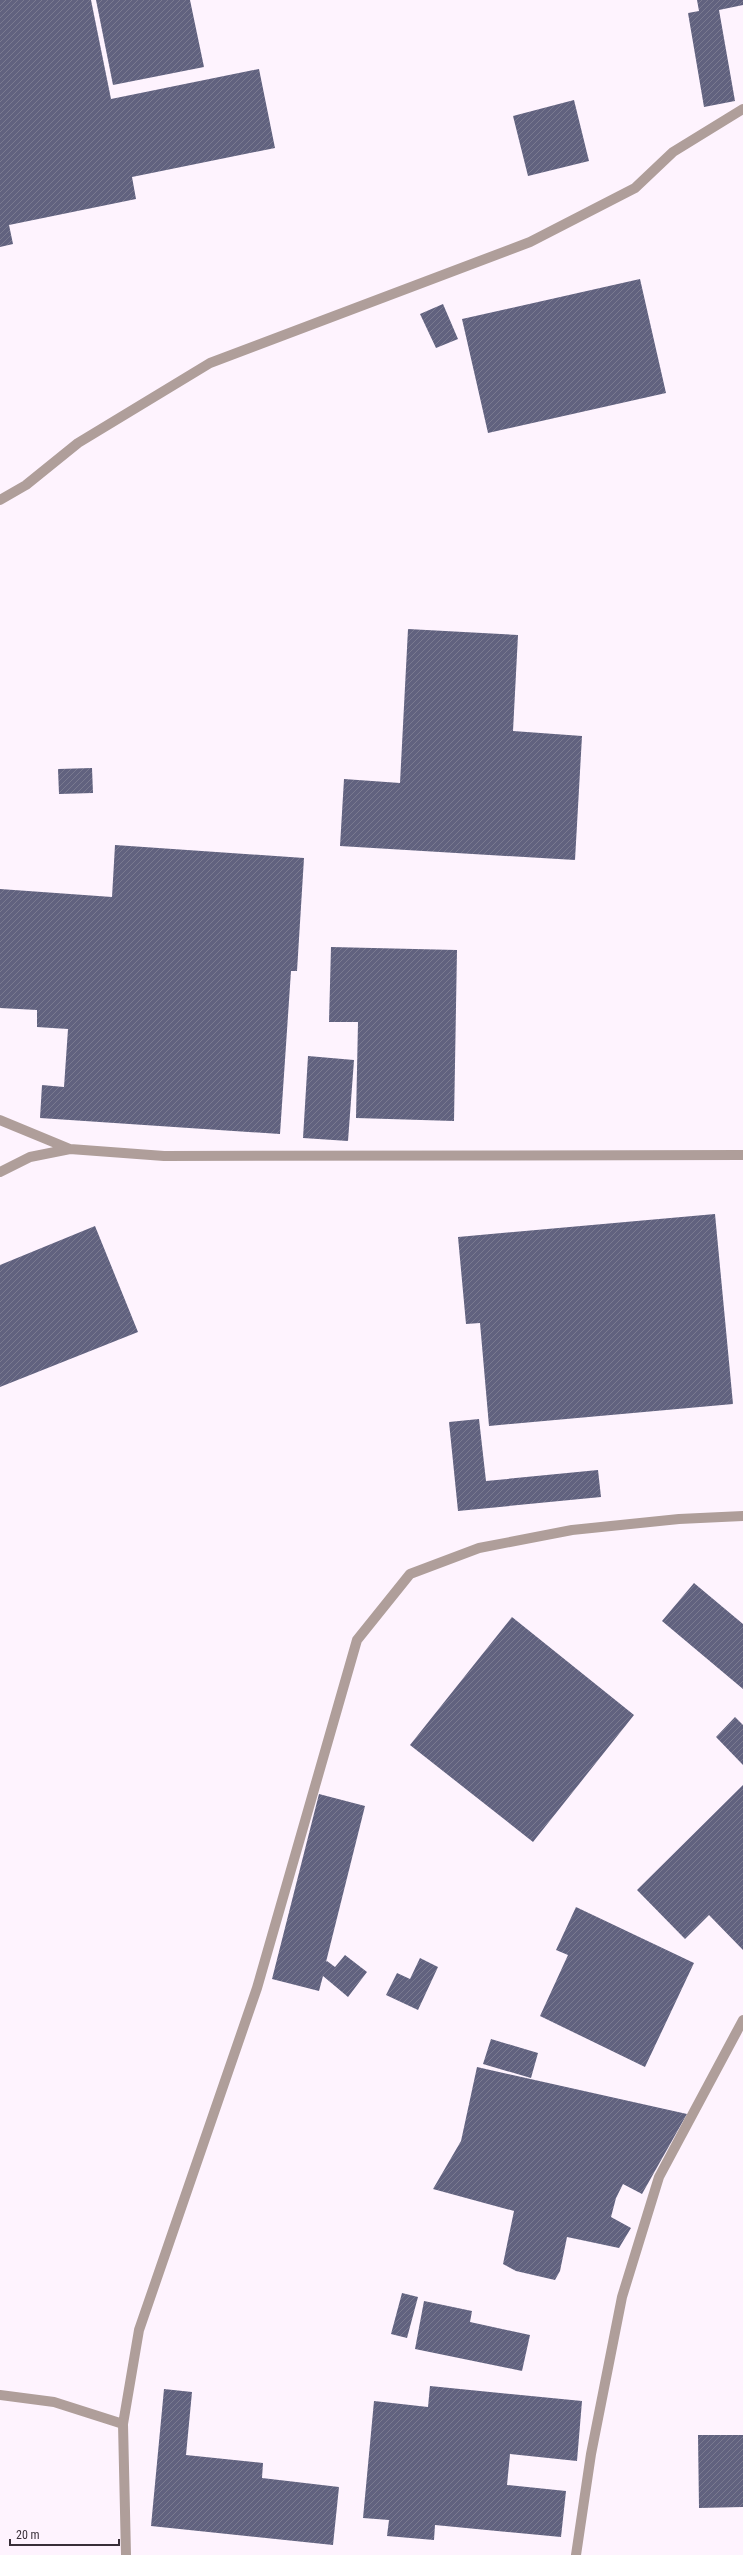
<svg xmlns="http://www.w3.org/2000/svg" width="743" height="2555" font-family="'Roboto Condensed',sans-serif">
<defs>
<pattern id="building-hatch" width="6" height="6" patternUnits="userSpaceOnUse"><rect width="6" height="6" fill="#61627f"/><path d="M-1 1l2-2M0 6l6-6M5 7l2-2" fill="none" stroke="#7a7a90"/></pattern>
</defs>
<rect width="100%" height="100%" fill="#fef3fe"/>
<path fill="url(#building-hatch)" d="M0 0H91L111 99 259 69 275 148 132 177 136 199 9 225 13 244 0 247Z
M96 0H190L204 67 113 85Z
M697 0H743V5L719 10 735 101 704 107 688 13 699 11Z
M574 100 589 161 528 176 513 116Z
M640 279 666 393 488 433 462 319Z
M443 304 458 339 436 348 420 314Z
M408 629 518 635 513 731 582 736 575 860 340 846 344 779 400 783Z
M92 768 93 793 59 794 58 769Z
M115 845 304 858 297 971H291L280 1134 40 1118 42 1085 64 1087 68 1029 37 1027V1010L0 1008V889L112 897Z
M331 947 457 950 454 1121 356 1118 358 1022H329Z
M308 1056 354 1060 348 1141 303 1138Z
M715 1214 733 1404 489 1426 480 1323 466 1324 458 1237Z
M95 1226 138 1332 0 1387V1265Z
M479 1419 486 1481 598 1470 601 1497 458 1511 449 1422Z
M694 1583 743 1624V1689L662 1621Z
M512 1617 634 1715 533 1842 410 1745Z
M735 1717 743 1725V1765L716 1737Z
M743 1785V1950L709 1915 685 1939 637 1890Z
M319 1794 365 1806 326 1962 327 1961 335 1967 345 1955 367 1972 348 1997 323 1976 319 1991 272 1979Z
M576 1907 694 1963 645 2067 540 2016 568 1955 556 1950Z
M420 1958 438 1967 418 2010 386 1995 397 1973 410 1979Z
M491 2039 538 2053 531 2078 483 2064Z
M477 2067 687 2114 642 2194 623 2184 616 2198 611 2217 631 2228 619 2248 567 2237 560 2271 555 2280 516 2271 503 2264 514 2211 433 2189 461 2141Z
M402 2293 418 2297 407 2338 391 2334Z
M424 2301 472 2311 470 2322 530 2335 522 2371 415 2349Z
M430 2386 582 2401 577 2461 510 2454 507 2485 566 2491 561 2537 435 2525 434 2540 387 2536 389 2520 363 2518 374 2401 428 2407Z
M164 2389 192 2392 186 2455 263 2463 262 2478 339 2487 333 2545 151 2526Z
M698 2435H743V2507L699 2508Z"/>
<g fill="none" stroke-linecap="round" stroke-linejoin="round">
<path stroke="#af9e9a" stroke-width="10" d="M0 500 26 485 78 443 210 363 530 242 635 188 673 152 743 109
M0 1120 70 1149 164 1156 743 1155
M0 1172 30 1157 70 1149
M0 2395 54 2402 123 2424
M126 2555 123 2424 139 2330 257 1988 357 1640 410 1574 479 1548 572 1530 679 1519 743 1516
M576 2555 591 2454 622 2297 659 2177 743 2020"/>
</g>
<path d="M10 2539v6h109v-6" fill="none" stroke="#382e38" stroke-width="2"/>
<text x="16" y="2539" font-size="12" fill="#382e38" stroke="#fef3fe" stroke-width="3" paint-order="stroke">20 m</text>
</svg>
